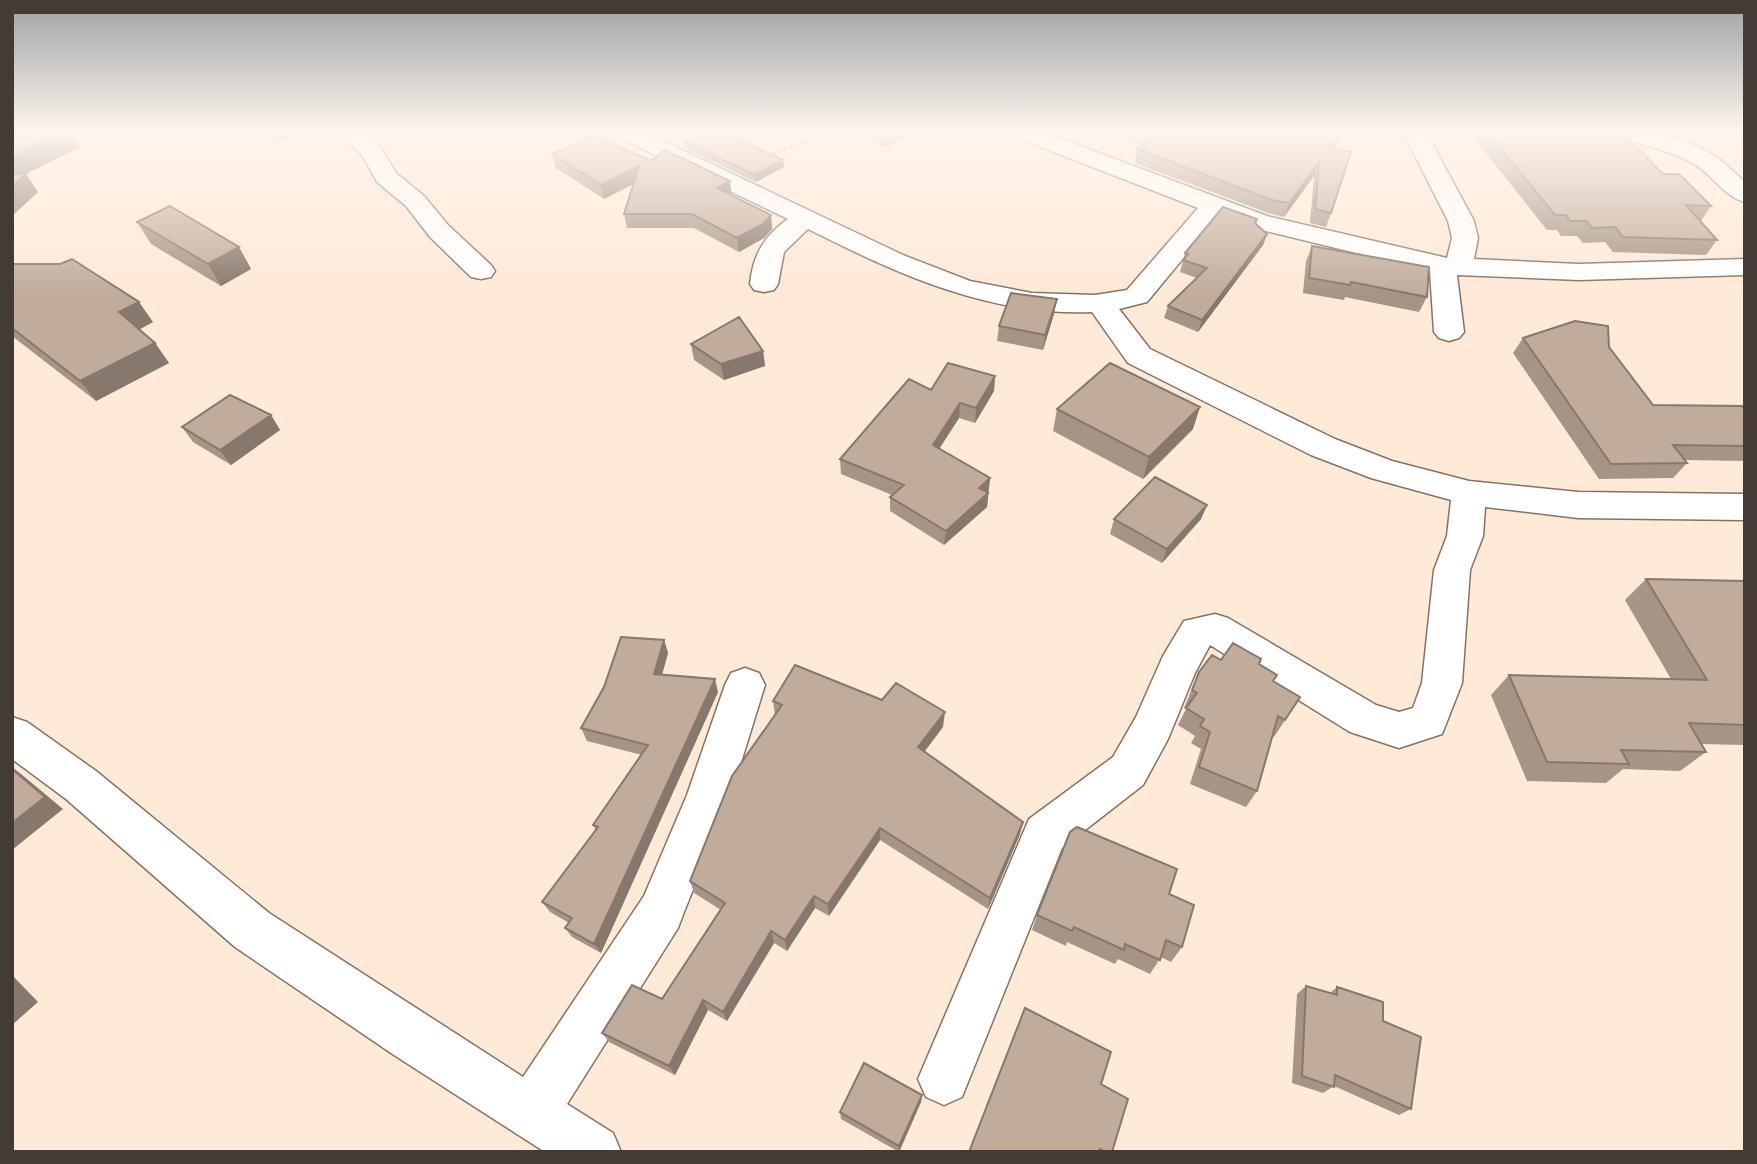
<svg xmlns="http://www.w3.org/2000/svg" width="1757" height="1164" font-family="'DejaVu Sans',sans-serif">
<rect width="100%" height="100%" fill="#ffe9d7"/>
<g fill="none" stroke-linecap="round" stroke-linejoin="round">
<g stroke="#867263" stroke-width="3">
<path id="minor" d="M339 132H367L381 148 396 173 424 196 448 225 491 265 495 271 491 277 481 279 471 277 430 237 406 206 377 182 362 155Z
M614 132H644L903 255 970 281 1032 293 1095 295 1127 290 1198 208 1015 137 1012 132H1043L1267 216 1447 258 1452 238 1448 221 1403 132H1426L1474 221 1478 238 1474 259 1579 264 1745 259V275L1579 280 1457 275 1464 332 1459 338 1449 341 1439 338 1434 332 1430 271 1250 227 1219 215 1147 302 1119 309 1150 349 1335 439 1392 461 1469 481 1578 492 1745 494V520L1578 518 1485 507 1483 536 1470 570 1462 683 1442 734 1399 748 1350 732 1210 645 1195 673 1168 739 1143 785 1062 848 962 1097 944 1105 926 1097 918 1079 1029 819 1113 757 1136 717 1163 656 1184 621 1215 614 1228 618 1376 705 1399 712 1413 708 1422 683 1434 570 1447 536 1451 500 1371 478 1311 455 1128 363 1092 312C988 316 898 274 808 229L784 252 778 284 774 290 764 292 754 290 750 284C753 255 764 236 788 219L618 137Z
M1613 132C1646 129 1687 138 1715 156 1726 163 1735 174 1745 182V202C1725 197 1713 176 1696 165 1672 151 1643 145 1617 137Z
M745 668 759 673 765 685 731 795 684 912 678 928 567 1104 613 1133 621 1152H545L394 1055 235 947 66 799 12 759V717L27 722 96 771 269 913 523 1077 644 896 687 795 725 685 731 673Z"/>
</g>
<path stroke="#9e9083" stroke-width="3.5" stroke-dasharray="2.5 3.5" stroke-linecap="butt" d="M767 156 815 138"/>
<use href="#minor" fill="#fff" fill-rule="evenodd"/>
</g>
<path fill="#a69486" d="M256 132H305L277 143Z
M732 132 728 134 783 160 784 167 756 182 686 149 685 142Z
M856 132H922L884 147Z
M1110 132H1318L1334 149 1331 213 1326 227 1310 223 1314 176 1284 217 1268 213 1135 163 1137 149 1143 146Z
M1469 132H1622L1663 174 1711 206 1701 221 1717 240 1706 255 1613 252 1605 242 1583 243 1577 236H1561L1557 230H1547Z
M552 154 651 161 732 195 771 215 772 229 764 238 739 252 694 228H627L624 214 633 184 604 199 556 168Z
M137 222 239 247 251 269 221 286 151 244Z
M1256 224 1267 234 1263 245 1198 332 1164 318 1168 306 1197 278 1180 272 1185 253Z
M1312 246 1427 297 1419 312 1345 297 1344 300 1303 293 1306 261Z
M12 264 153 322 139 329 155 343 169 363 96 401 12 336Z
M1054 314 1043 350 997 341 999 326Z
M1523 338 1609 347 1653 405 1745 410V461L1685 460 1687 463 1673 478 1599 479 1513 353Z
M691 344 763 351 765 366 724 380 694 360Z
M995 376 994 391 975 423 959 418 939 449 990 478 987 507 944 545 890 511V497L892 495 841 474 840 459 931 390Z
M1057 409 1193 429 1143 479 1053 431Z
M271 415 280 430 231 465 193 442 182 427Z
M1207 505 1201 519 1162 563 1110 534 1114 519Z
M1646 579 1745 581V745L1701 744 1706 752 1680 771 1623 769 1606 783 1527 781 1491 695 1509 675 1671 679 1625 600Z
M664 640 668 653 662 674 718 692 601 953 572 937 565 928 569 923 550 912 542 902 596 830 593 825 642 755 587 741 581 728Z
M1221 660 1259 664 1277 675 1273 682 1300 697 1274 737 1272 736 1257 791 1246 807 1190 784 1201 749 1191 743 1195 736 1178 725 1186 709 1184 708 1199 672Z
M773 701 943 727 925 751 1020 834 988 909 880 840 829 916 815 908 787 951 774 943 727 1021 708 1010 675 1075 609 1042 602 1033 662 999 721 910 694 893 690 881 775 715Z
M1169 894 1182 947 1171 962 1161 957 1150 974 1118 959 1115 964 1067 942 1066 946 1032 930 1037 915Z
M1306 986 1330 993 1337 987 1383 1021 1411 1109 1399 1115 1334 1086 1323 1093 1292 1083 1297 994Z
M922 1095 921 1102 899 1152 841 1119 840 1112Z"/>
<path fill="#87786d" d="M57 132H85L74 137 80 147 26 174 38 192 12 216V158Z
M271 132H305L277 143Z
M889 132H922L884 147V134Z
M1339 136 1334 150 1330 148Z
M783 160 784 167 756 182 755 175Z
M1319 163 1314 176 1284 217 1289 203Z
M639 166 642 180 604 199 601 185Z
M730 181 732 195 717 188Z
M771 215 772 229 764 238 739 252 737 238Z
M1267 234 1263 245 1198 332 1202 320Z
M239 247 251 269 221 286 208 264Z
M1057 299 1054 314 1043 350 1045 335Z
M139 302 153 322 133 333 119 312Z
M155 343 169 363 96 401 80 381Z
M763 351 765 366 724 380 721 364Z
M995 376 994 391 975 423 976 408Z
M960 403 959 418 932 460 933 445Z
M1200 407 1193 429 1143 479 1149 457Z
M271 415 280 430 231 465 220 450Z
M990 478 987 507 944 545 946 531 979 488Z
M1207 505 1201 519 1162 563 1167 549Z
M664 640 668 653 659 686 654 674Z
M715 679 718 692 601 953 594 944Z
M945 712 943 727 917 761 918 747Z
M12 767 21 774 63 809 12 850Z
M1023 822 1020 834 988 909 990 898Z
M880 828V840L829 916 828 904Z
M814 896 815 908 787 951 785 940Z
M771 931 774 943 727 1021 723 1012Z
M12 975 38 1002 12 1025Z
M703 1000 708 1010 675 1075 669 1066Z
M922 1095 921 1102 899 1152V1146Z"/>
<path fill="#c1ac9c" stroke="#87786d" stroke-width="2" d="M12 132H65L12 158Z
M698 132H722L783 160 755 175 685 142Z
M1144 132H1318L1339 136 1330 148 1351 152 1331 213 1315 209 1319 163 1289 203 1272 200 1137 149 1157 137Z
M1487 132H1622L1663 174H1679L1711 206 1686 205 1717 240 1623 237 1615 227 1592 228 1586 221H1570L1566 215H1555Z
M594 136 651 161 665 150 730 181 717 188 771 215 763 224 737 238 692 214H624L639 166 601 185 552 154Z
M12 174H26L12 186Z
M170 206 239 247 208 264 137 222Z
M1223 207 1257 219 1255 223 1267 234 1202 320 1168 306 1207 268 1183 260 1188 254 1185 253Z
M1312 246 1429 267 1427 297 1351 282 1350 285 1309 278Z
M72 259 139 302 119 312 155 343 80 381 12 328V264H60Z
M1011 293 1057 299 1045 335 999 326Z
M739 317 763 351 721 364 691 344Z
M1575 321 1608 326 1609 347 1653 405 1742 406 1745 410V446L1673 445 1687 463 1611 464 1523 338Z
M948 363 995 376 976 408 960 403 933 445 990 478 979 488 988 493 946 531 890 497 904 485 840 459 909 379 931 390Z
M1110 363 1200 407 1149 457 1057 409Z
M230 395 271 415 220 450 182 427Z
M1155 477 1207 505 1167 549 1114 519Z
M1646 579 1745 581V725L1689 723 1706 752 1621 750 1629 764 1547 762 1509 675 1707 680Z
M621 637 664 640 654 674 715 679 594 944 565 928 572 918 542 902 598 827 593 825 648 745 581 728 604 687Z
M1233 643 1261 659 1259 664 1277 675 1273 681 1300 697 1285 720 1278 716 1257 791 1199 767 1210 732 1200 726 1204 719 1186 708 1197 693 1192 690 1199 672 1212 655 1221 660Z
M795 665 882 700 896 683 945 712 918 747 1023 822 990 898 880 828 828 904 814 896 785 940 771 931 723 1012 703 1000 669 1066 602 1033 632 985 662 999 725 903 690 881 732 776 782 705 773 701Z
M12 769 45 797 12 823Z
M1077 827 1177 869 1169 894 1194 905 1182 947 1166 940 1160 960 1125 944 1124 950 1074 927 1072 931 1037 915 1070 832Z
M1306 986 1337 995V987L1383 1002V1021L1421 1037 1411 1109 1335 1075 1334 1087 1302 1076Z
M1025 1008 1111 1052 1101 1084 1128 1099 1112 1152H1106L1100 1149 1099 1152H969Z
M864 1063 922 1095 899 1146 840 1112Z"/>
<linearGradient id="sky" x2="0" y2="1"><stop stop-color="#9da2a6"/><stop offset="0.45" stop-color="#fff5ed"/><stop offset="1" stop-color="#fff5ed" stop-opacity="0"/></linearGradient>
<rect width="1757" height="294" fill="url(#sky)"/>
<rect width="1757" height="1164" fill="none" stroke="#433b34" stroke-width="28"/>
</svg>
